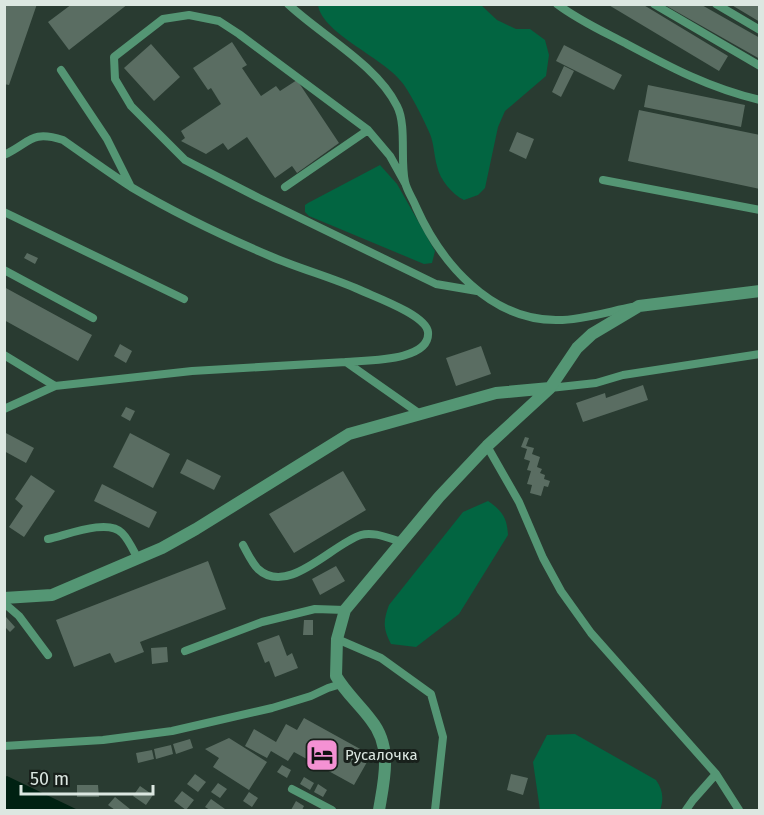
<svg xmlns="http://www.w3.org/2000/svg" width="764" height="815" font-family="'Fira Sans',sans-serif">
<rect width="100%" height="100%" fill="#293b31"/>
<path fill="#026541" d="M318 5H481L497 20 516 29H530L545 40 549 55 546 76 505 111 498 127 485 188 478 195 464 200C452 194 440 180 437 166 434 155 434 144 430 134 423 118 414 100 404 85 387 59 322 34 318 5Z
M380 165 397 184 435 251 432 263 424 264 309 216 305 212V205L308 203Z
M488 501C502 511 507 517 508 535L459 614 416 647 391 644C383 629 383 621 389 605L463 512Z
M575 734 656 780C663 790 664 799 660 810H540L533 762 547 735Z"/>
<path fill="#002112" d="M7 776 78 810H5V777Z"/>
<path fill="#5a6d62" d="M4 4H37L9 85 4 84Z
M72 4H128L69 50 48 22Z
M607 4H642L728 56 719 71Z
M663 4H700L760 38V59Z
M730 4H760V22Z
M232 42 247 65 242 68 261 96 276 86 280 91 297 80 339 143 297 173 292 166 275 178 247 137 228 150 223 143 206 154 181 141 185 138 181 131 221 104 211 88 208 90 193 68Z
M151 44 180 77 154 101 124 68Z
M564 45 622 75 614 90 556 61Z
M564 66 574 71 561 97 552 92Z
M648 85 745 105 741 127 644 107Z
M639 110 760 135V189L628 161Z
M517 132 534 139 526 159 509 151Z
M27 253 38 258 35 264 24 258Z
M4 287 92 335 78 361 4 320Z
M120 344 132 351 126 363 114 356Z
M481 346 491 374 456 386 446 358Z
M643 385 648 400 583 422 576 403 605 393 606 398Z
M126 407 135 411 130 421 121 416Z
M4 432 34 448 26 463 4 451Z
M130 433 170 454 153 488 113 467Z
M525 437 529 438 526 446 534 448 532 454 540 457 537 467 542 469 540 473 545 475 544 479 550 481 548 487 544 486 541 496 530 493 532 485 527 484 531 471 527 470 530 461 524 459 527 449 521 447Z
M187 459 221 476 214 490 180 473Z
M343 471 366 510 294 553 269 514Z
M31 475 55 491 24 537 9 527 23 506 15 499Z
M102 484 157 512 149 528 94 501Z
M208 561 226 609 140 642 144 652 115 663 110 653 74 667 56 620Z
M336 566 345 581 320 595 312 579Z
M6 617 15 627 10 632 4 626Z
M304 620H313V635H303Z
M279 635 287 656 292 653 298 668 275 677 269 661 265 663 257 643Z
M167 647 168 662 152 664 151 648Z
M304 718 371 755 354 785 294 752 288 761 271 751 267 758 245 746 254 729 276 742 286 724 297 730Z
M229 738 267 762 249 790 213 767 219 758 205 749Z
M190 739 193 748 176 754 173 744Z
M171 745 173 754 156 759 154 749Z
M152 750 154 759 138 763 136 753Z
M282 765 291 770 287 778 277 772Z
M195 774 206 782 198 792 187 784Z
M511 774 528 778 523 795 507 790Z
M304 777 314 783 310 790 300 784Z
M218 783 227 789 220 798 211 792Z
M318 784 327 790 323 797 314 792Z
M77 785H98L99 797H77Z
M140 786 153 795 146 805 133 796Z
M182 791 194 800 186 810 174 801Z
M249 792 258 798 252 807 243 801Z
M115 797 130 809 129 810H115L108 805Z
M211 799 225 809 224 810H210L205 807Z
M296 801 304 806 302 810H291Z"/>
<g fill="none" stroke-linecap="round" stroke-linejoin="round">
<path stroke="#549674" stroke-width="8" d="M288 4C322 36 376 64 397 106 407 125 400 161 405 182 407 191 413 199 416 207 441 263 490 320 556 320 577 321 611 311 632 307
M557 4C578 20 602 31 625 43 670 67 709 88 760 100
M654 4 760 66
M716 4 760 30
M61 70 107 139 130 185
M4 155C31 142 31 130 63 140 86 156 108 172 131 187 175 213 223 236 270 256 300 269 331 277 360 290 375 297 426 315 428 332 431 362 365 360 346 362
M603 180 760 210
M405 183 390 156 368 130 239 34 219 21 189 15 163 19 114 57 115 79 131 106 185 160 259 198 436 284 477 291
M285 187 368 130
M4 212 184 299
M4 270 93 318
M4 355 55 386
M550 388 596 383 623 375 760 354
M4 409 55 386 192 371 346 362 420 414
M487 446 519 502 543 558 561 591 591 633 716 774 739 810
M48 539C67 535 108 518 122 533 129 540 133 550 138 559
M243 545C247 552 252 563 258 569 288 597 332 544 361 535 374 531 390 539 402 542
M4 603 19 616 48 655
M337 639 381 658 431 694 443 737 435 810
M185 651 262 622 315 609 345 610
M4 746 103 740 172 731 272 708 311 696 328 688 341 684
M292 789 332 810
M686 810 693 800 716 774"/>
<path stroke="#549674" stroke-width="12" d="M4 598 52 595 162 548 196 529 349 434 496 393 550 388
M379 810C384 780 393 747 371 720 360 705 345 692 336 676L337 639 345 610 439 497 487 446 550 388 577 348 592 334 639 306 760 291"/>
</g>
<defs>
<g id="hotel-square" transform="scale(1.725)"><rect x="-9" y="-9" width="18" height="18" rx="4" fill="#f491d3" stroke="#18201b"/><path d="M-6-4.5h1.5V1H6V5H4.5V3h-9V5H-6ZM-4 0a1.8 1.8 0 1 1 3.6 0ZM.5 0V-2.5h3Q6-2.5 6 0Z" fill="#111"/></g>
</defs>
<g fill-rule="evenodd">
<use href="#hotel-square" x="322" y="755"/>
</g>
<g text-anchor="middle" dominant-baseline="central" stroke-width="6" stroke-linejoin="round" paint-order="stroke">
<g font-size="15" fill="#dce7e1" stroke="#18201b" text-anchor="start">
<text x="345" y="755">Русалочка</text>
</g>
</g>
<rect width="764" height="815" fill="none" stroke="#dce7e1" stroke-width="12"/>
<path d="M21 785v9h132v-9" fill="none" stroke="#dce7e1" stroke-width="3"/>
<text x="30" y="785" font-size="18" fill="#dce7e1" stroke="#18201b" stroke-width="4.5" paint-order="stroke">50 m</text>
</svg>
